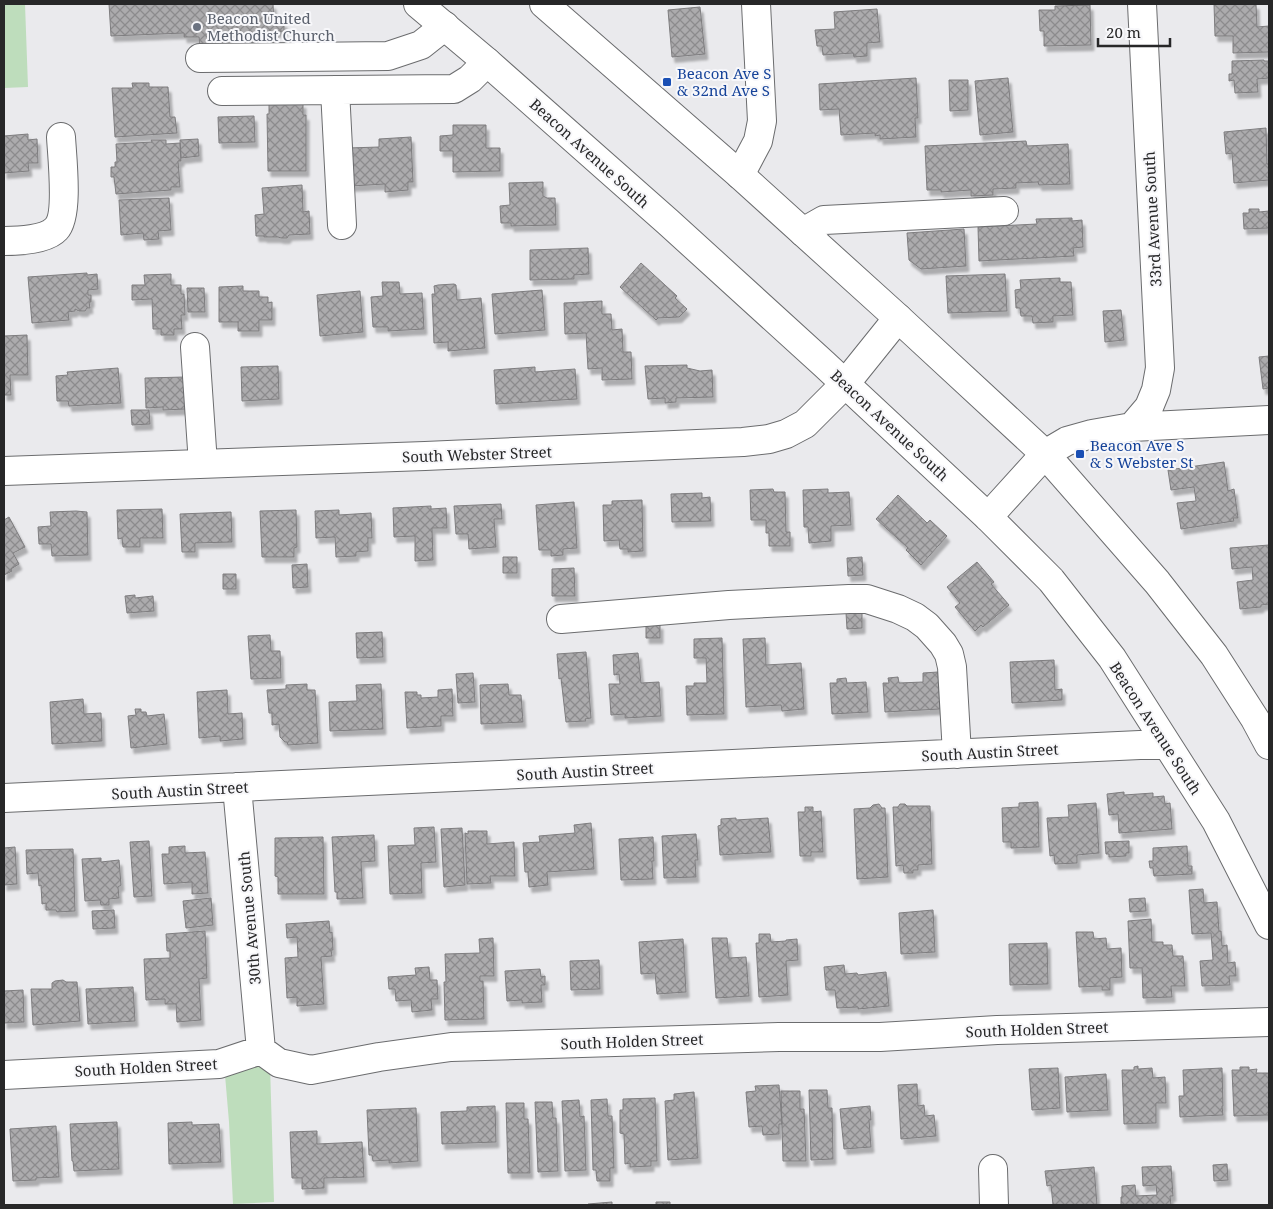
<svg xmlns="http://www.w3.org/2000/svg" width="1273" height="1209" font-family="'Noto Serif',serif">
<defs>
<pattern id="building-cross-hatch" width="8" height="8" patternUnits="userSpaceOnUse" patternTransform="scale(1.25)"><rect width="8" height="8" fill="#acabad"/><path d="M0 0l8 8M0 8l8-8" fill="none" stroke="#8c8b8d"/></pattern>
<filter id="shadow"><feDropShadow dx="3" dy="5.5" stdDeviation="1" flood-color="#0004"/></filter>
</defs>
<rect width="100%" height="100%" fill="#eaeaed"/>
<path fill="#beddbc" d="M4 4H25L28 87 4 88Z
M265 1061 270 1064 274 1202 233 1204 229 1122 225 1075Z"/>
<path fill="url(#building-cross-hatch)" stroke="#7e7d7f" filter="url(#shadow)" d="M109 4H273L274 22H284V31L275 32 276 52 200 55 199 37H184V33L111 36Z
M1214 4H1256L1257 27 1269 26V52L1233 53V36H1215Z
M1090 5 1091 45 1044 46V31H1040L1039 10H1055V6Z
M700 7 705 54 672 57 668 10Z
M877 9 880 42 867 43V56L854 57 853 53 823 55 822 46H817L815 30 835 29 834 12Z
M1264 60V61H1269V78L1257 79 1258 92 1235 93 1234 80 1229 81V74H1232V61Z
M916 78 918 118H915L916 137 880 139V135L875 136V133L841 135 839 109 820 110 819 84Z
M1008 78 1013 132 980 135 975 81Z
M949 80H968V110L950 111Z
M132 83H149V87H168L170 117H175L177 133 115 137 112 88H133Z
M269 103H303V115H306V171H268L267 114H269Z
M254 116 255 142 219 143 218 117Z
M453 125H486V148H500V171L453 172V151H440V136L453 135Z
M1266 128 1267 164H1269V180L1234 183 1232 153 1226 154 1224 132Z
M28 134V140L37 139 38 163H28L29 171 4 173V136Z
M411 137 413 182H408V190L385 192V184L351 186 348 148 379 147V139Z
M198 139 199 156 181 158 180 140Z
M151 140H166V144L180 143 181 161H178L180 187H171V190L116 194 114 177H111V167H115V162H117L116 144 152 142Z
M1026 141 1027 146 1068 144 1070 184 1039 185 1038 182 1016 183V188L993 189V195L971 196V190L941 192V190H927L925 146Z
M543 182V196L547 198H555L556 225 511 226V223H501L500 206 510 205 509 183Z
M302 185 303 212 309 211 310 234 289 235 287 238H281L278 237H264V236H256L255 215 264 214 262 188Z
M169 198 171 230 158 231 159 239 144 240 143 233 121 235 119 200Z
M1249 209H1259V212L1269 211V228L1244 229 1243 213H1249Z
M1072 218V221L1082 220 1083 247 1073 248 1074 256 979 261 978 227 1037 224 1036 219Z
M964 229 966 266 921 269 909 260 907 233Z
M588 248 589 274 574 275V279L530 280V250Z
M641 263 677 296 675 298 687 309 679 317 658 318 656 320 620 287Z
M87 273V275L97 274 98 289 88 290V295H91V302H89L90 308H87L85 311H79L75 309V311L68 312 69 320 32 323 28 277Z
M171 274V285H181V294H184L185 315H181L182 329H174V335H161V329H153L152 299 132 300V285H145L144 275Z
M1005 274 1007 311 948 313 946 276Z
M1060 278V282H1071L1073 315 1053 316V322L1033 323 1032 316H1021L1020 308H1016L1015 290 1021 289 1020 280Z
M382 282H399L400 294 422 293 424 329 388 331V327H373L371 297 383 296Z
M454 284 456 285 457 300 481 298 485 348 448 351V342L434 343 432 294H435L434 286 438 285Z
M243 286V291H259V297H268V303L272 302V320H259V331H238V322H219V287Z
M187 288H204L205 312H188Z
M542 290 545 330 495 334 492 294Z
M360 291 363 332 320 336 317 295Z
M602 301V314H611L612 330 622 329 623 352H631L632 379 602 380V368L588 369 586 333 565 334 564 303Z
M1121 310 1124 340 1105 342 1103 311Z
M27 335 28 375H10L11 395H4V336Z
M1269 356V388L1263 389 1259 357Z
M687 365V368L700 371 712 370 713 397 676 398V402L665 403V398L648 399 645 366Z
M278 366 279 399 242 401 241 367Z
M535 367V372L575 369 577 399 496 404 494 370Z
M118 368 121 403 69 406 68 401H57L56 376 68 375 67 372Z
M185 377 186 409 163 410V407L146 408 145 378Z
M131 410H149L150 424 132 425Z
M1224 462 1228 491 1234 489 1238 518H1233L1234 521 1181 529 1177 503 1196 501 1194 487 1171 490 1168 470Z
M773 489 774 492H785L786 532H790V546H769V533H766V520H751L750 490Z
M828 489V493L849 492 851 525 831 526V541L809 543 808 527H804L803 490Z
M702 493V498L710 497 711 521 672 522 671 494Z
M898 495 927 523 930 520 947 536 921 565 906 550 908 548 876 519Z
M642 500 643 551 628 552V549H620L619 540 604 541 603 505H612V501Z
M574 502 577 548 563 549V555L551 556V550H539L536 505Z
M501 504 502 519H494L496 547 469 549 468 534H456L454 506Z
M431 506V509L446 508 447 528H432L433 560 415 561V536L394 537 393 508Z
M162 509 163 538H140V547H123L122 538 118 539 117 510Z
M296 510 297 547 294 548V557H262L260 511Z
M339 510V515L371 513 372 538H368V551L356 552V556L336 557 335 537 316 538 315 511Z
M76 511 87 512 88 555 52 556 51 544H39L38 527 51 526 50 512Z
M231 512 232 542 195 543V552H182L180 514Z
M9 517 25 547 13 553 19 564 11 569 12 571 4 575V520Z
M1269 545V604L1261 605V607L1240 609 1237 582 1253 580 1252 567 1232 569 1230 548Z
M503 557H517V573H503Z
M862 557 863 575 848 576 847 558Z
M977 562 994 582 991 584 1009 605 983 627 981 625 975 631 955 607 960 603 947 587Z
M307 564 308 587 293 588 292 565Z
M574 568 575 596H552V569Z
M223 574H236V589H223Z
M135 595V598L153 596 154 611 127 613 125 596Z
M846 613H862V628L847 629Z
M646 624H660V638H646Z
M382 632 383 657 357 658 356 633Z
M270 635 271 651H280L281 678 251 679 248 636Z
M722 638 724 714 687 715 686 686H694V683H707L706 658H694V639Z
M765 638 766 665 801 663 804 709 782 711 781 705 746 707 743 639Z
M586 652 591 718 585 719 586 721 566 722 561 678 559 679 557 654Z
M638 653 641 683 659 682 661 716 625 718V714L611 715 609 684H620L619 674 614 675 613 655Z
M1054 660 1055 690 1062 689V700L1012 703 1010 662Z
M938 672 940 709 885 712 883 683H889L888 678 898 677 899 683 923 682V673Z
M473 673 475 702 458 703 456 674Z
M846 678 847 683 866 682 868 712 832 714 830 683H837V679Z
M307 684V690H315L318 743 288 745 287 742H285L280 737 279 724 272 725V713H269L267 690 286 689V685Z
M381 684 383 729 330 731 329 702 357 701 356 685Z
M508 684 509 695H521L523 722 481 724 480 685Z
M452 689 453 716H441V726L407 728 405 692H417V695H421V698L438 697V690Z
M227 690 228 714 242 713 243 739 220 741V736L199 738 197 692Z
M83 699 84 714 101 713 102 741 52 744 50 702Z
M135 709H141V712H146L147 716 164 714 167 744 131 748 128 716 136 715Z
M1124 792V795L1153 793V797L1164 796 1165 804 1170 803 1172 829 1119 833 1118 814 1109 815 1107 794Z
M1038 802 1039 847 1011 848V842H1003L1002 808 1019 807V803Z
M1096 803 1099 853 1077 855V863L1055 864 1054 855 1050 856 1047 818 1069 817 1068 805Z
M879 804 882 808H885L888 877 857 879 854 809 870 808 873 805Z
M900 804H905L907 806H930L932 864 918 865V870H913V873H904L903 865 896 866 893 807H898Z
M805 807H813V812L821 811 823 852H811V856H800L798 812H805Z
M736 818V820L768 818 771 852 720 855 718 826 721 825V819Z
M591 823 594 869 547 872 548 885 529 887 528 872H525L523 843 540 842 539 836 575 833 574 825Z
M434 827 436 862 421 863 422 893 390 894 388 846 415 845 414 828Z
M462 828 465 885 444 887 441 829Z
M468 831H487V844L514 842 515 876H490L491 883 467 884 465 833 468 834Z
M696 834 698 860H695L696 877 664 878 662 836Z
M374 835 375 861 361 862 363 898 337 899V892H335L332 837Z
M323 837 324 894H278V877L275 876V838Z
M653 837 654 861H652L653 879 621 880 619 839Z
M149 841 152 896 134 897 130 842Z
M1129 841V853H1126V856L1109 857V854H1106L1105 842Z
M185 846V853L205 852 208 893 192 894V882L164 884 162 854H169V847Z
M1187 846 1188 866H1192V874L1154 876 1153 868H1150L1149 861H1153V848Z
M15 847 17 884 4 885V848Z
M73 849 75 911 57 912 56 910H46V903L42 904 41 885 39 886 38 873 27 874 26 850Z
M101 858V862L119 860 121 885 118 887 119 898 109 899V905H101L100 900 85 901 82 859Z
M1203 889 1204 903 1217 902 1219 931H1221L1222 946 1227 945 1228 963 1235 962 1236 976H1229L1230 985 1202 986 1200 961 1213 960 1211 933 1192 934 1189 890Z
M211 898 213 925 186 928 183 901Z
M1145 898 1146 911 1130 912 1129 899Z
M114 910 115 928 93 929 92 911Z
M933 910 935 952 901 954 899 913Z
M1151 919 1152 942H1163V945H1172L1173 956H1183L1185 986H1171L1172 997 1143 998 1142 968H1130L1128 921Z
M329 921 330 933 332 932 333 950H331L332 956 321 957 324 1004 297 1006V997L287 998 285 958 298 957 297 937 287 938 286 924Z
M205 931 207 978 199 979 201 1020 177 1022 176 1004H165V999L146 1000 144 959 170 958V951H167L166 934Z
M1076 932H1093L1094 939 1106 938 1107 949 1121 948 1122 977 1110 978V990H1102V986L1079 987Z
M759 934H770L771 942 786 941V940L797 939 798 960 786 961 788 995 759 997 756 943H759Z
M493 938 494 976H480V981H483L484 1019 445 1020 444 982H446L445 954 480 953 479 939Z
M712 938H727L729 958 746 957 749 996 716 998Z
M683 939 686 992 657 994 655 973 641 974 639 942Z
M1047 943 1048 984 1010 985 1009 944Z
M599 960 600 989 571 990 570 961Z
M844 965 845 974 857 973 858 975 886 972 889 1006 858 1009V1007L837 1008 835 990H826L824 967Z
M429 967 430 980H437L438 999H431L432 1010 412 1012 411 1000 396 1001 395 989H389L388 977 416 975 415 968Z
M540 969 541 977 545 976V985H541L542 1002 522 1003V1000L507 1001 505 971Z
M63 980 66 982H77L80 1021 33 1025 31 989H52V983L55 981Z
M133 987 135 1021 88 1024 86 989Z
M23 990 24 1022 4 1023V991Z
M1138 1066V1069L1152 1068 1153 1078 1165 1077 1166 1103H1156V1123L1124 1124 1122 1070H1134V1067Z
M1240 1067H1249V1070L1257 1069 1256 1073H1269V1115L1234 1116 1232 1070H1240Z
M1058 1068 1060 1108 1032 1110 1029 1069Z
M1222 1068 1223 1106H1222L1223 1115 1180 1117 1179 1096H1184L1183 1070Z
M1106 1074 1108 1110 1067 1112 1065 1077Z
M917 1084 918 1106 924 1105 925 1116 934 1115 936 1136 901 1139 898 1085Z
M779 1085 782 1124H779V1134L763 1135 762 1126 749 1127 746 1092 756 1091 755 1086Z
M809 1090H827L828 1108H832L833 1159 811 1160Z
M781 1091H800V1109H804L806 1161H783Z
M694 1092 698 1158 668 1160 665 1101 674 1100V1094Z
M655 1098 657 1161H651V1166L630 1167V1163L625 1164 624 1134 620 1133V1110H623V1099Z
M607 1099 608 1116H612L614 1168H610V1181H597L596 1170H593L591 1100Z
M579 1100 580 1117 584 1116 586 1170 565 1171 562 1101Z
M535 1102H552L553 1118H556L558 1171 538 1172Z
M506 1103H524V1119H528L530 1173H508Z
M495 1106 496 1142 442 1144 441 1112 467 1111V1107Z
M870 1106 871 1120H869L871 1147 844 1149 840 1109Z
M416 1108 418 1161 389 1163V1160L373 1161 372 1155H369L367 1110Z
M117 1122 119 1169 74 1171 73 1161H72L70 1124Z
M192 1122V1125L219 1124 221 1162 169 1164 168 1123Z
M56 1126 59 1177 36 1178V1180L13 1181 10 1129Z
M317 1131V1144L362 1142 364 1177 324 1178V1188L302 1189V1178H292L290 1132Z
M1227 1164 1228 1180 1214 1181 1213 1165Z
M1171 1166 1173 1196H1170L1171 1205H1121V1197H1122V1186L1135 1185 1136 1196 1157 1195 1156 1185 1143 1186 1142 1167Z
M1094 1167 1097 1205H1053L1051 1185 1047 1186 1045 1171Z
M612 1202V1205H588V1204Z
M656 1202H670V1205H656Z"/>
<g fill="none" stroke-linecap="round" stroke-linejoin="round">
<g stroke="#6b6c6e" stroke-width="30">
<path id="minor" d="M200 58 388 56 421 45 445 26
M335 90 342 225
M222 91 454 89 470 79 487 62
M740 175 758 141 762 121 756 4
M803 232 824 220 1004 211
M4 241C18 241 46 240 56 229 69 216 62 156 61 137
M195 347 203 464
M1132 427 1149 407 1156 390 1160 368 1142 4
M4 471 425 456 743 442 769 439 786 434 805 424 845 384 898 318
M988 517 1045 454 1067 441 1092 434 1132 427 1269 420
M561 619 729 605 849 599H867L898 609 915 617 927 626 943 644 949 654 952 667 957 754
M237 787 261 1050
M4 798 1140 745H1166
M4 1075 219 1064 261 1050 279 1063 311 1070 379 1057 451 1047 779 1037H880L997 1030 1269 1022
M993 1169 994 1205"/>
</g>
<g stroke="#6b6c6e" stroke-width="30">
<path id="major" d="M418 4 487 62 668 222 824 364 988 517 1051 580 1112 658 1216 821 1269 925
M544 4 740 175 898 318 1045 454 1157 582 1214 655 1255 719 1269 745"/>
</g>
<use href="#minor" stroke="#fff" stroke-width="28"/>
<use href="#major" stroke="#fff" stroke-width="28"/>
</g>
<circle fill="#6b7280" stroke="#f7f7fa" stroke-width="2" cx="197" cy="27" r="5"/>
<g fill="#1a4fb4" stroke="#f7f7fa" stroke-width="2">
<rect x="662" y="77" width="10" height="10" rx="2.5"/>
<rect x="1075" y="449" width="10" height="10" rx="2.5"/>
</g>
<g text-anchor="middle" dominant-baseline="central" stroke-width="4" stroke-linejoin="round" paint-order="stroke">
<g font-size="15" fill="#5b616d" stroke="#f7f7fa" text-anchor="start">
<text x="207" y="18">Beacon United<tspan x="207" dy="17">Methodist Church</tspan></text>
</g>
<g font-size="15" fill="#164399" stroke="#f7f7fa" text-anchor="start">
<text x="677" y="73">Beacon Ave S<tspan x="677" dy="17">&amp; 32nd Ave S</tspan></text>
<text x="1090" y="445">Beacon Ave S<tspan x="1090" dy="17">&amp; S Webster St</tspan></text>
</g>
<g font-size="15" fill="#272728" stroke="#f7f7fa">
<text transform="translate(590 153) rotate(42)">Beacon Avenue South</text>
<text transform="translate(1152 219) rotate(-93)">33rd Avenue South</text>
<text transform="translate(890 425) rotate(43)">Beacon Avenue South</text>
<text transform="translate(477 454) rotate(-2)">South Webster Street</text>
<text transform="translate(1156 728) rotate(57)">Beacon Avenue South</text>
<text transform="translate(990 752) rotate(-3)">South Austin Street</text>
<text transform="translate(585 771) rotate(-3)">South Austin Street</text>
<text transform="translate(180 790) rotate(-3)">South Austin Street</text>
<text transform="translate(249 918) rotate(-95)">30th Avenue South</text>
<text transform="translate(1037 1029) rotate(-2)">South Holden Street</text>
<text transform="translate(632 1041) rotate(-2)">South Holden Street</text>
<text transform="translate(146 1067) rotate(-3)">South Holden Street</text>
</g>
</g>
<rect width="1273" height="1209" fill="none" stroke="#272728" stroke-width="10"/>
<path d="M1098 38v8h72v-8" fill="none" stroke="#272728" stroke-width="2.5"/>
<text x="1106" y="38" font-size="15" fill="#272728" stroke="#f7f7fa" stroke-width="4" paint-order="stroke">20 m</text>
</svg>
